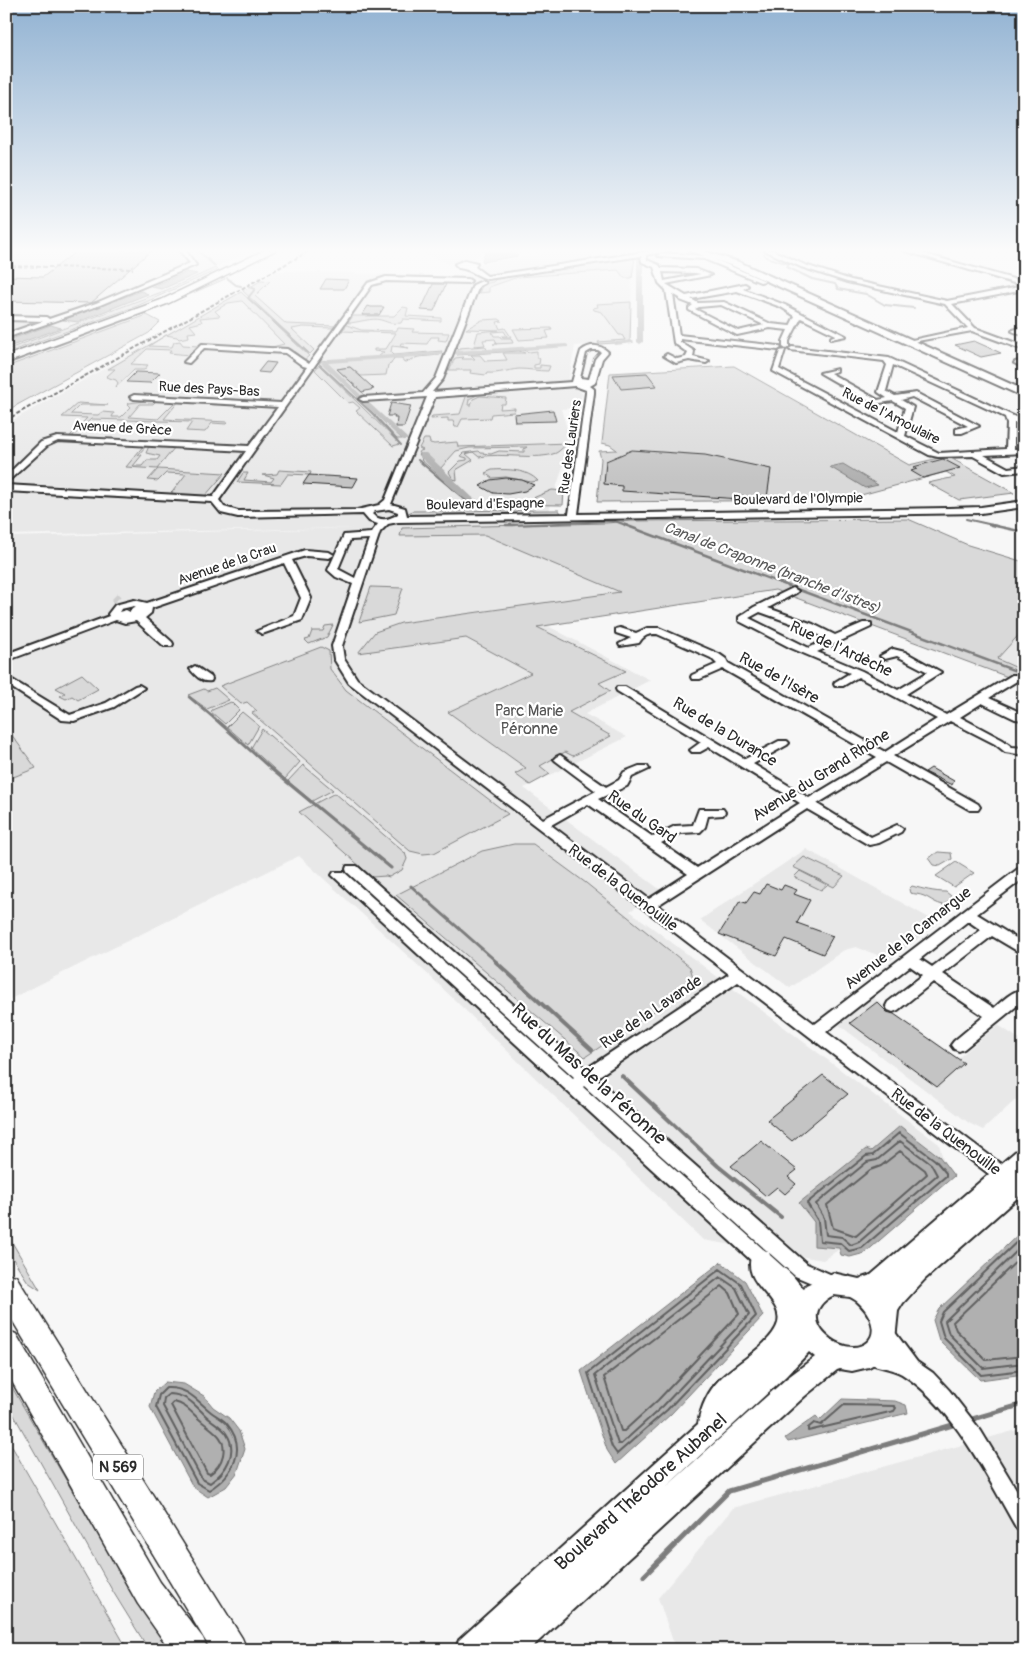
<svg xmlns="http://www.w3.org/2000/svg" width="1030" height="1656" font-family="Pangolin,sans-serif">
<rect width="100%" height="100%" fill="#f7f7f7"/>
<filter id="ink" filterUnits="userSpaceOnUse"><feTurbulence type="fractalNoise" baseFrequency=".02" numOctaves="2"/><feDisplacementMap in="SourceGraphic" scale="10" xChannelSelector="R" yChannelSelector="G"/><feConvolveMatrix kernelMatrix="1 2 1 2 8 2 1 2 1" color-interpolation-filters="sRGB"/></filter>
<g filter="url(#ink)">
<path fill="#e8e8e8" d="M6 250H252L167 290 6 350Z
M417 250H482L475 258 449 264Z
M573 250H580L603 262 637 257 632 269 630 342 575 346 569 378 582 394 579 408 561 409 571 441 545 524 606 523 771 586 548 626 650 680 585 714 627 737 524 788 662 891 630 911 939 1144 948 1178 823 1260 703 1240 434 980 299 856 6 1001V537L352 528 6 535V424L277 271 454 276 480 272 479 264Z
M1024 629V671L996 659Z
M806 849 938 923 891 960 856 947 844 950 790 988 700 920Z
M872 997 958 1058 998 1025 1024 1042V1092L983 1130 969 1123 839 1025Z
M1024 1428V1650H676L658 1598 733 1508Z"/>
<path fill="#d9d9d9" stroke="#828282" d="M635 257 632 278H624L618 270 518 277 489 287V292L479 293 483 284 493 282 496 279Z
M215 268 217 270 137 306 6 353V350L167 290Z
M224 277 225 279 147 313 6 365V363L14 360 151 310Z
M262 280 270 281 255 296 286 324 335 326 333 328 303 327 292 329 314 350 310 354 243 291Z
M241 292 309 356 304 360 292 349 272 347 284 344 242 301 228 303 215 311 220 316 200 318 202 322 190 325 196 332 188 333 189 337 179 339 177 337 166 335 149 346 172 347 174 342 180 341 183 345 198 346 189 355 169 353 171 350 147 349 131 364 148 365 144 370H134L116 387 118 383 116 380 106 377 115 369H108Z
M631 302 630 342 599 344 598 342 625 340 622 335H619L602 312 594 310 593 308 598 307 597 304Z
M403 307 408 308 406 316 441 318V321L403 319 401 323C389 324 391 323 381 320 373 317 357 323 348 323L353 316H394Z
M147 315 160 322 149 333 6 411V367Z
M6 319 43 321 6 334Z
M499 319 502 321 497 322 500 329 505 328 511 337H503L502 336H507L504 331 492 332 494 336H500L501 338H511L513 343 493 344H497L495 339 483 340 485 345 474 346 478 332 499 330 466 329 482 320Z
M347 325 361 330 396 331 398 328 414 329 412 332 449 333 446 341 438 340 439 337H431L427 344 401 343 400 346 409 348 392 346 391 352 394 355 442 351 440 355 418 357 404 363 402 358H394L391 364 388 365 386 375 361 376 350 367 337 369 365 395 360 396 326 364 329 361 323 363 402 439H397L373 413 319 364 321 361 378 357 384 352 374 351V349H386L396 333 342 331Z
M551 328 552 330 546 331 549 338 519 340 513 329Z
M485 346 488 351 461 353 523 350 529 352 537 351V358H540L539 364 534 365V368H540V365L550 366 548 371C538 371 528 369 519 369 507 370 499 374 487 373L486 375 470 373 471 370H449L455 358 464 357 462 359H475L471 355H480L485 361 507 360 503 353H525L519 351 457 355 461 353H457L459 348Z
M319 365 400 444 393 446 356 411 360 408 353 402 348 403 315 370Z
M734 366 909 465 947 456 1014 493 959 500 928 483 955 477 946 472 850 498 828 500 597 502 601 459 599 451 617 450 610 445 602 443 610 373Z
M481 393 469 399 468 405H471L473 399 480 396 506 398 505 404H501L500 409 515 408 514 412 491 414 490 418 462 419 458 427H455L453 421H448V418L431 419 432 416 460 414 467 394Z
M153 400H157L153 404H140L129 417 158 419 176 401H179L164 419 228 422 226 424 212 423 205 432 186 431 192 422 91 419 73 436H70L87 418 62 417 78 403 108 405H80L71 414 98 415 102 412 114 413 112 417H121L131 407 128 404 129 403Z
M424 439H429L430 443 434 444 457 442 458 447 568 443C564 446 560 451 556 453 538 461 501 452 479 457L473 452 466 454 473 460 456 470 457 480 453 479 449 472 460 461 467 460V458L460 456 463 453 479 451 481 453 491 454 499 451 524 452V449L527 447 469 448 456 451 440 469 447 480H444L421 460 422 459 418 452 423 450 419 448Z
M144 445 146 446 138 455H142L133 466H142L147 460H157L160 456 146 453 149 446 175 447 157 469 126 467Z
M158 469 225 473 205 496 170 495 186 474 166 473 158 481 148 480Z
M279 470 311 472 310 475 288 474 281 484 237 482 243 473H248L244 480 271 482 274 478 263 475 277 474Z
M492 470C507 469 527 469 538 481L531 482 506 477 492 478 485 473Z
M552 490 564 491 563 505 490 504 492 501H526Z
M559 510 562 515 409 516 408 513 413 511Z
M908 519 968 545 1024 562V629L997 659 1024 671V683L775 590 537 627 626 671 599 683 610 691 569 712 611 736 573 756 565 752 540 766 550 774 530 785 515 774 526 768 448 712 531 673 466 638 358 653 375 632 401 623 620 592 485 535 400 536 402 528 606 523 632 521Z
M371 587 403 588 394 615 359 622Z
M333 625 327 637 309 644 305 640 309 639 312 631H323L325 626Z
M321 647 329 651 330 669 346 690 508 814 434 853 423 854 410 851 252 713 257 711 247 702 241 704 220 686Z
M82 674 98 689 78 700 72 696 66 699 60 696 65 693 56 688Z
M215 688 229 700 207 709 188 695 204 689 207 691Z
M231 702 239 710 225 724 211 712 212 710Z
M242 712 259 726 248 745 227 727Z
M262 729 300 762 285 779 251 748Z
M6 731 11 734 36 768 6 780Z
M303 765 333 790 312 801 288 781Z
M335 793 405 853 407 859 402 870 389 877 386 876 372 877 299 812Z
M514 844H533L586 883 690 967 695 984 585 1057 396 895 482 851Z
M938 852 951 853 952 859 940 866 933 865 928 858Z
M804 857 844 876 834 887 793 867Z
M956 862 974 873 954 887 936 876Z
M800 871 827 885 821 890 794 877Z
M912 886C923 889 934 892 946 892L951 896V901L944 905C936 904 931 899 924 896 919 894 915 894 910 893L909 889Z
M6 1232 40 1290 28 1282 6 1248Z
M6 1377 123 1578 171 1650H149L112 1590 6 1401Z
M6 1436 128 1650H6Z"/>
<path fill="#b0b0b0" stroke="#7b7b7b" d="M486 250H507L518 256 483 262 482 260Z
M187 272 197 274 162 289 151 287Z
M141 291 148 294 78 322 63 320Z
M51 325 61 328 6 348V341Z
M843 464 878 485 865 488 830 467Z
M900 1126 939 1156 954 1176 865 1253 850 1257 841 1255 839 1248 814 1246V1222L799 1203 866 1149 871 1151Z
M1024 1229V1374L980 1380 939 1340 933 1320 939 1309Z
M721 1262 745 1281 763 1316 671 1414 616 1464 607 1450 581 1371Z
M165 1382 184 1384 204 1396 213 1407 229 1418 239 1431 245 1449 237 1473 226 1487 208 1497 193 1487 150 1407 154 1392Z
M842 1399 895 1401 906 1405 908 1413 788 1442 785 1438 816 1416 820 1420Z"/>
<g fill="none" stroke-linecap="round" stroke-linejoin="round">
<path stroke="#606060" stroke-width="2" d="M899 1133 935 1160 946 1173V1176L862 1248 849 1251 840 1243 820 1241 818 1221 807 1203 866 1156 873 1155Z
M900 1141 931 1164 937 1175 859 1242 851 1245 842 1237 826 1235 824 1218 816 1204 867 1162 877 1160Z
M900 1151 925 1170 927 1174 856 1236 833 1228 827 1205 870 1170 881 1166Z
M1024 1235 943 1312 939 1321 944 1338 981 1375 1024 1370
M1024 1244 945 1321 949 1334 983 1368 1024 1363
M1024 1254 953 1322 956 1330 986 1360 1024 1356
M720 1269 741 1284 756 1316 667 1410 617 1454 612 1447 588 1373Z
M720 1277 736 1288 749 1315 663 1406 621 1444H618L595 1375Z
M722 1286 730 1293 739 1314 658 1400 624 1431H621L604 1377Z
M166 1388C188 1387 196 1400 211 1412 216 1416 223 1419 227 1424 248 1449 233 1475 209 1490L197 1483 156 1407 159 1395Z
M169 1394C187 1395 193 1403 205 1415 212 1422 220 1425 226 1433 239 1452 226 1472 210 1483L202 1479 163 1406 164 1398Z
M174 1402C185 1404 191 1412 199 1419 211 1430 227 1436 223 1455 221 1464 217 1469 210 1474L207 1473 171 1405Z
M844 1405 894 1406 896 1408 894 1411 808 1431V1428L814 1423 821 1425Z"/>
<path stroke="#7b7b7b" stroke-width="2" d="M197 250 215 266
M764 254 766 257 789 264 787 267 812 279 835 284 838 289 866 294 885 305 914 308
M227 278 236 285 241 286
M249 287 255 289 248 298 308 353
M320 365 373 414 401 445
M418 460 469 503
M966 519 997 526
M506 525 615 521 628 526"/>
<path stroke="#7b7b7b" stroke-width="2.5" d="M506 525H514
M625 525 1024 674
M991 525 1024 532
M189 697 215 719"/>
<path stroke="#7b7b7b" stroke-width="3" d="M214 718 270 768 391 868
M411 886 498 963"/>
<path stroke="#7b7b7b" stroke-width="4" d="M496 962 592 1050
M622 1076 718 1166 781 1217"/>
<path stroke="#7b7b7b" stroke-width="5" d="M969 1420 1024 1404
M644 1576 729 1491 956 1424"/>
<path fill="#b0b0b0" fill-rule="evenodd" d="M640 255 643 257V342L640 344 637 342V257Z
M631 340 634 342 633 343 615 345 612 343Z
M566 344 568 345V347L457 355 454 353 457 351Z
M440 352 443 354 442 355 328 363 360 394V396L358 397 321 363 328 359Z
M363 401H367L407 438V440H403L363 403Z
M420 453H426L472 497 484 504V508C468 509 433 468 420 457Z"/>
</g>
<path fill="#c4c4c4" stroke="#2b2b2b" d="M78 250H152L91 303 6 301V276L43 277Z
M326 279 349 280 344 289H320Z
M433 284H446L434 311 421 310Z
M368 306 371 307H384L379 315H362Z
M974 341 1001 353 981 357 955 345Z
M266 362 276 363 269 373 258 372Z
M350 367 371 386 374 389 362 392 337 369Z
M136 372 160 373 150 383 126 382Z
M647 373 657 386 621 389 613 375Z
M391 403 411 406 404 427H396L397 418H394L395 416H387Z
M553 410 556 421 515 422 514 414Z
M632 450 705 455 771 469 767 498 740 496V499L622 491V486L604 484 606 461Z
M943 459 960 468 923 478 911 471 917 469 913 467Z
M309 475 358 478 353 487 303 484Z
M506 478 522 480 534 485 525 491 508 494 493 493 480 486 490 480Z
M931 768 954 781 952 785 925 772Z
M766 884 781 890 784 885 797 890 794 894 810 900 797 923 833 936 823 954 786 939 776 956 719 934 740 901 746 903 754 892 760 894Z
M877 1002 887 1012 894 1014 964 1063 937 1087 850 1023Z
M823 1075 848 1094 792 1141 767 1120Z
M761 1141 797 1170 788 1177 796 1184 785 1194 777 1187 766 1196 731 1166Z"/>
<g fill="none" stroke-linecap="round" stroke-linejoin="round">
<path stroke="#cecece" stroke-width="10" stroke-dasharray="10 5" stroke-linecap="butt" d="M114 597 117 600"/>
<g stroke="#2b2b2b" stroke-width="4">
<path id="minor" d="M179 250H185L196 265 100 305 6 338V334L43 321 6 320V316L46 317 49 319 96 303 190 263Z
M657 250H672L646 255 647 260 659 265 661 268 696 269 711 275 666 284 686 296 745 284 748 286 743 289 785 305 846 336 831 339V337L836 335 801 318 789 341V347L786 349 783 347V341L788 330 770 328 737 335 689 310V308L693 305 680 300V298L673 294 679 335 778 346 781 348 778 350 680 339V342L694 351 693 357 709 361 706 363 689 360 676 363 664 356 667 354 677 359 686 357 688 353 674 343 666 290 659 283 654 267 642 262 641 256 488 279C476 276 473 270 459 268L455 264 465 260 477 263 475 267 487 276ZM662 272 695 273 701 274 664 281ZM737 291 781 307 795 316 790 326 771 324 724 302 698 303 691 299ZM721 305 764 325 738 331 695 309 699 307Z
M764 250H772L805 265 851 280 947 301 1024 286V290L952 304 975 328 1024 346V350L972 331 912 342V340L968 328 945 304 847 282 801 267Z
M902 250H911L1024 282V286Z
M660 253 707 256 765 281 760 282 704 259 658 256Z
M386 277 468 279 471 281 468 283 386 281 372 285 219 500 224 507 238 511 357 510 379 505 385 500 427 397 363 401 359 399 363 397 423 393 436 378 473 285 482 281 485 283 479 286 443 379 432 392 572 382 581 351C590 344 600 344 608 352L602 359 595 383 590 386 594 389V393L578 514 949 508 981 507 1024 501V507L981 513 398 522 388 524 380 532 342 646 344 659 357 679 543 819 596 791 556 761 554 759 556 757 560 755 606 787 619 780 624 772 639 766H647L649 769 632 777 627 786 598 799 653 837 675 826 693 825 699 809H723L725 812 723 815 708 816 705 827 700 832 681 833 661 843 697 868 800 803 709 747 700 752H692L690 750 701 742 617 691 616 689 617 687H625L745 759 779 741H787L789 743 787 745 753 764 809 798 877 757 723 669 700 679H692L691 677 692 675 717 664 711 658 657 634C648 634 644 635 639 643L620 646 619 644 631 638 616 633V629L620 628 636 633 647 628H659L719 654 726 659 728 663 885 752 937 719 858 677 843 686H835L834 684 835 682 850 673 791 648 739 621V617L754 607 793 588 798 591 796 593 768 608 813 624 835 635 863 623H871V627L817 652 862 671 898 690 928 672 897 656 885 659 880 656 893 649 905 652 941 672 906 694 946 715 1012 675H1020L1021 677 1020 679 989 698 1024 714V720L1015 719 982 703 960 717 1003 740 1012 747 1024 748V755L1005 752 995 744 950 721 893 756 978 804 980 807 978 810H970L886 762 817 804 871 837 897 825 903 829 901 832 879 843 869 845 807 809 658 905 815 1024 1019 868 1024 867V878L977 914 1024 943V955L992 936 943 974 994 1008C1002 1001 1013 990 1024 989V1000L964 1049 959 1051 954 1049 951 1045 954 1041 984 1016 933 982 898 1010 893 1012 888 1010 886 1006 888 1002 923 975 910 966 826 1032 1014 1174 1016 1179 1014 1184 1008 1186 1002 1184 738 982 596 1078 807 1264 839 1278 842 1284 839 1290 833 1292 795 1276 584 1086 583 1087 792 1275 806 1292 813 1309 810 1315 804 1318 798 1315 793 1303 780 1287 332 875 334 872H344L573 1078 574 1077 347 872 346 869 347 866H357L586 1069 729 974 349 683 334 659 332 646 353 584 336 577 328 570 344 535 371 533 378 524 369 521 363 514 238 517 221 513 212 502 6 491V485L213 497 246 451 58 441 47 446 6 483V476L41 442 57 437 249 446 278 407 134 399 130 397 134 395 281 403 307 367 303 366 285 353 204 348 189 363 184 362 202 344 287 349 309 364 368 283ZM591 350H598L601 352 595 359 589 379 580 378 586 353ZM575 386 586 390V393L569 514 407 516 405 508 391 504 435 397ZM389 509 398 512V514C389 520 380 522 372 514L375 511ZM369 539 355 578 338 569 350 540ZM760 612 805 628 826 639 809 648 749 618ZM588 804 688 874 649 899 551 825ZM968 921 981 930 932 967 920 959Z
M1024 327V336L1012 331 1013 330Z
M792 347 889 358 1024 421V426L1014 422V449H1024V453L984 455 1008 468 1024 466V471L1004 473 973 456 938 457 929 455 773 371 780 351 785 350 779 369 898 432 905 408 893 401 874 404 820 373 837 369V371L830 373 878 400 887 398 878 392 887 365 884 361 790 350 789 349ZM893 365 1005 417 1007 424 1006 449 939 453 905 436 913 407 901 400 912 397 968 426 956 429V433H962L979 426 916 393 895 396 886 391Z
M1024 360V368L1014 363 1015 362Z
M305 550 329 552 334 555 329 558 306 556 292 560 311 598 302 620 262 634 257 631 294 616 301 598 284 563 152 608 151 613 145 618 172 642 173 644 172 646H164L136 621 125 623 116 620 6 661V654L109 616 108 614 115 605 134 600 147 603ZM134 606H136L132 608 130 612 126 610 119 612 121 609Z
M195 666 211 677 212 679 211 681C202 683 195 675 190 669Z
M6 676 70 715 106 703 135 686 139 685 144 688 114 707 74 721 62 720 6 684Z
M884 1324 891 1327 917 1362 933 1373 949 1390 981 1431 1024 1502V1532L1017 1529C987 1477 954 1407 902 1374 890 1367 875 1367 862 1361L860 1355 862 1349 869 1346 885 1349 875 1333 877 1327Z"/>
</g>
<g stroke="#2b2b2b" stroke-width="4">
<path id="major" d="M688 250H700L739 262 1024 390V397L733 266Z
M1024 1148V1192L925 1279 903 1303 898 1311 895 1340 886 1357 869 1367 852 1371 840 1369 837 1370 805 1396 529 1650H493L494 1647 491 1650H455L459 1640 698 1424C701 1407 708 1391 720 1379 735 1364 772 1344 778 1323 784 1297 738 1284 753 1252L761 1249 769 1252 774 1270 797 1299 806 1285 833 1273 859 1279 871 1275 1016 1151ZM834 1295C839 1296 845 1296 850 1297 864 1303 882 1329 867 1342 844 1362 789 1317 834 1295ZM809 1352 815 1357 787 1378 664 1489 786 1376Z"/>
</g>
<g stroke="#2b2b2b" stroke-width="3">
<path id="highway" d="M265 250H276L167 304 6 363V356L161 300Z
M6 1273 16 1276 242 1638 247 1650H211L6 1310Z
M6 1330 16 1334 160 1582 203 1638 208 1650H170L138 1604 6 1371Z"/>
</g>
<use href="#minor" fill="#fff" fill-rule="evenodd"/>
<use href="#major" fill="#fff" fill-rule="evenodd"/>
<use href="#highway" fill="#fff" fill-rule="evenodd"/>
<path stroke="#2b2b2b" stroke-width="2" stroke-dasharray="4 2" stroke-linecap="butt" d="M6 266 133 269
M6 420 311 250"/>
</g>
</g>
<linearGradient id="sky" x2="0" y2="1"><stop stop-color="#91b2d2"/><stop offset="0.52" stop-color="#fbfbfb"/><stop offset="1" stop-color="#fbfbfb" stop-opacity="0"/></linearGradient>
<rect width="1030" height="482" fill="url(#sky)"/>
<g text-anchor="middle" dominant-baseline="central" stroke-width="4.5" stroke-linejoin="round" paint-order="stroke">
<g font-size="14" fill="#2b2b2b" stroke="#fff">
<text transform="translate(209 389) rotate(3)">Rue des Pays-Bas</text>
<text transform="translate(891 416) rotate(27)">Rue de l'Amoulaire</text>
<text transform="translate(122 428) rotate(3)">Avenue de Grèce</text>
<text transform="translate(570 447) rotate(-82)">Rue des Lauriers</text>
<text transform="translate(798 499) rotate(-1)">Boulevard de l'Olympie</text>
<text transform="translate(485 504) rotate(-1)">Boulevard d'Espagne</text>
<text transform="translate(227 564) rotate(-19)">Avenue de la Crau</text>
</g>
<g font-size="15" font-style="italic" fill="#5a5a5a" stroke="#fff">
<text transform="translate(772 568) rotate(21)">Canal de Craponne (branche d'Istres)</text>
</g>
<rect fill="#fff" stroke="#6b6b6b" stroke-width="1" x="93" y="1454.5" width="50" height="25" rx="4"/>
<g font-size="15" font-weight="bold" fill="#2b2b2b">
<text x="118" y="1467">N 569</text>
</g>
<g font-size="16" fill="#2b2b2b" stroke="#fff">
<text transform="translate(841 649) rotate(25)">Rue de l'Ardèche</text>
<text transform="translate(779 678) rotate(29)">Rue de l'Isère</text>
<text transform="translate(725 732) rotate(31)">Rue de la Durance</text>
<text transform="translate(821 775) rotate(-32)">Avenue du Grand Rhône</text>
<text transform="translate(642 817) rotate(35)">Rue du Gard</text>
<text transform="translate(623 888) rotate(37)">Rue de la Quenouille</text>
<text transform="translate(908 938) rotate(-38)">Avenue de la Camargue</text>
<text transform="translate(651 1012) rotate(-34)">Rue de la Lavande</text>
<text transform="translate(946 1132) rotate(37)">Rue de la Quenouille</text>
</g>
<g font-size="16" fill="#565656" stroke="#fff">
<text x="529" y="711">Parc Marie<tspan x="529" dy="18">Péronne</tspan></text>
</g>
<g font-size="19" fill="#2b2b2b" stroke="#fff">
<text transform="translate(589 1074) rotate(42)">Rue du Mas de la Péronne</text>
<text transform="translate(641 1492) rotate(-42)">Boulevard Théodore Aubanel</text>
</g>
</g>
<rect width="1030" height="1656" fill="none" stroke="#fff" stroke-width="25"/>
<rect x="12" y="12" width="1005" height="1631" fill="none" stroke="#2b2b2b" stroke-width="2" filter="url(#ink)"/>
</svg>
